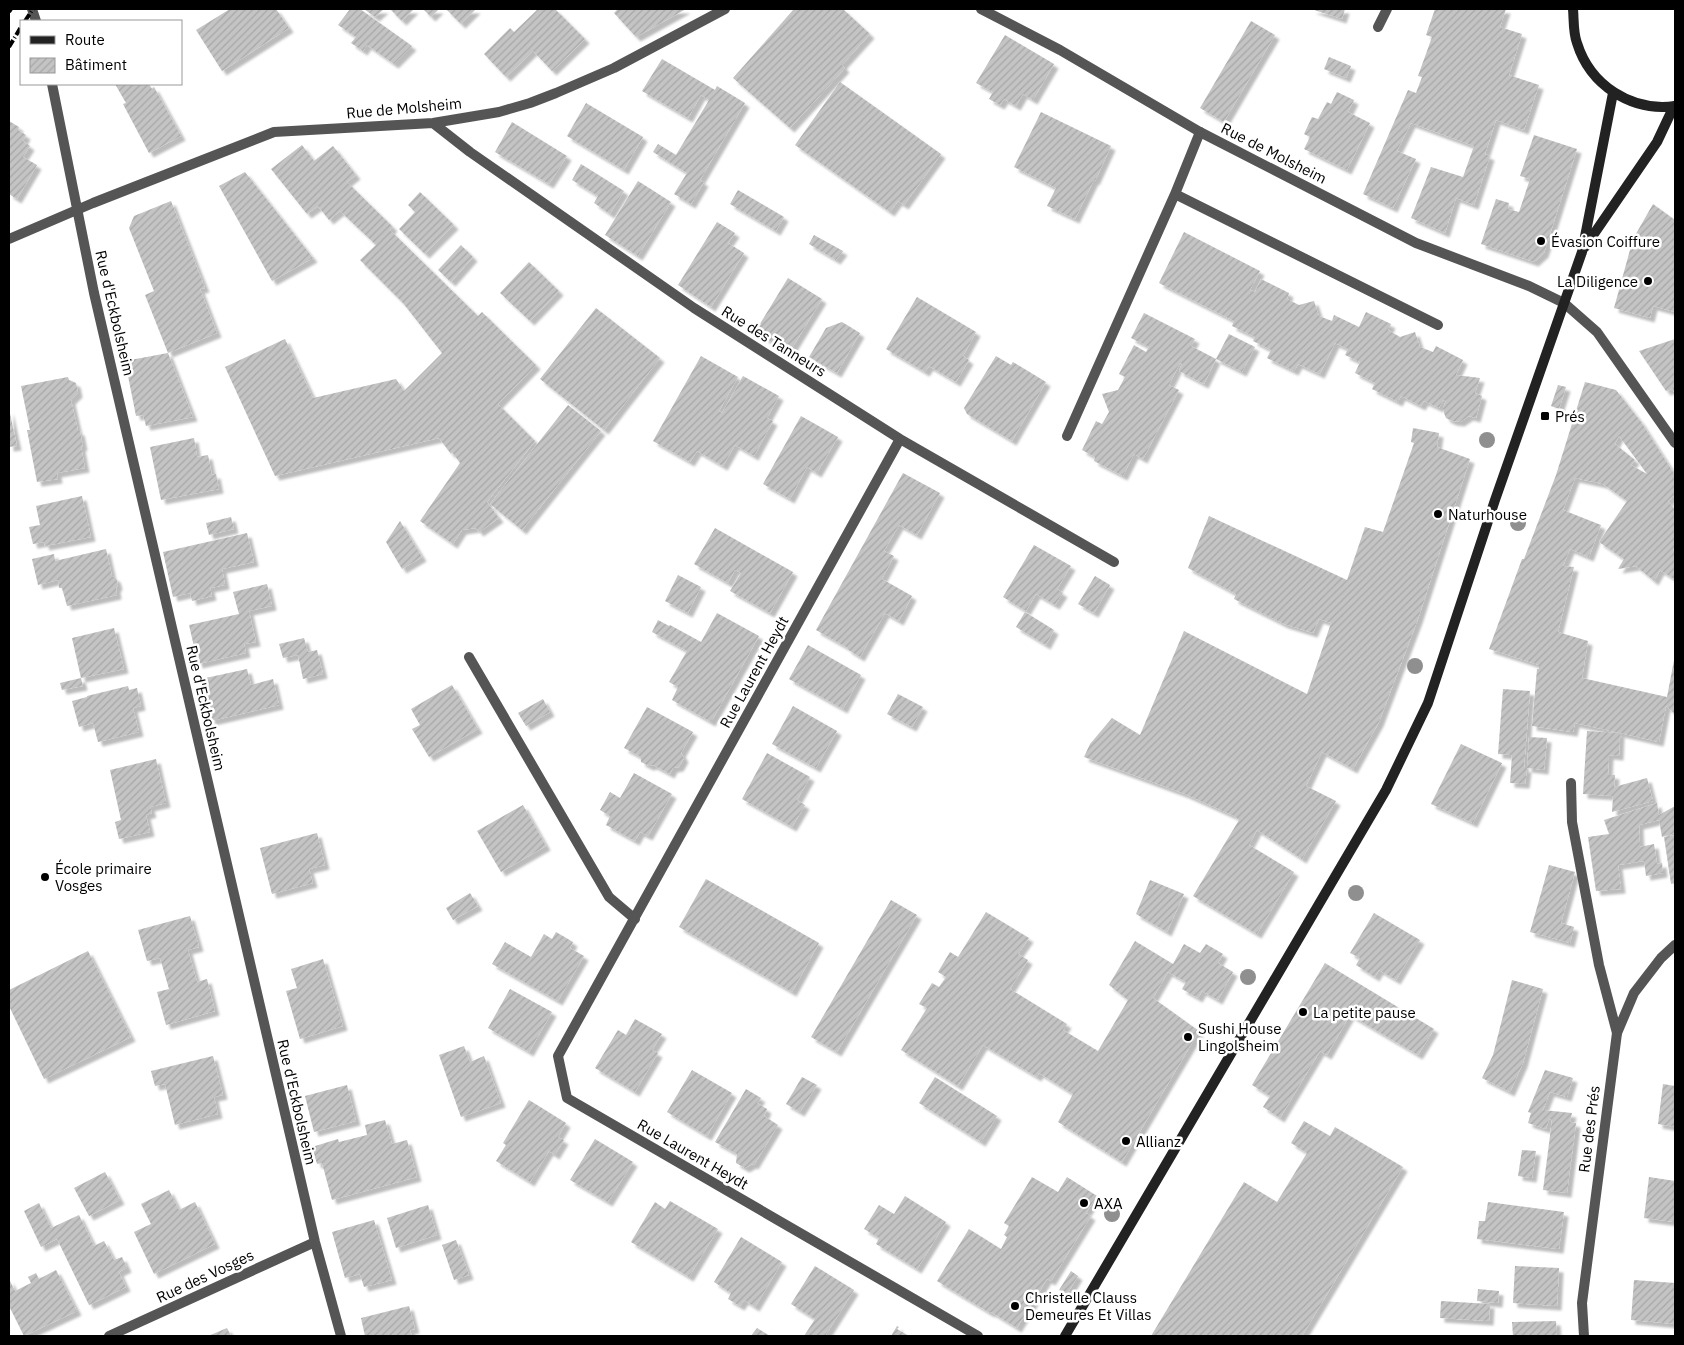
<svg xmlns="http://www.w3.org/2000/svg" width="1684" height="1345" font-family="'IBM Plex Sans',sans-serif">
<defs>
<pattern id="building-hatch" width="6" height="6" patternUnits="userSpaceOnUse" patternTransform="scale(1.25)"><rect width="6" height="6" fill="#c4c4c4"/><path d="M-1 1l2-2M0 6l6-6M5 7l2-2" fill="none" stroke="#a7a7a7"/></pattern>
<filter id="shadow"><feDropShadow dx="4.5" dy="4.5" stdDeviation="1" flood-color="#0004"/></filter>
</defs>
<rect width="100%" height="100%" fill="#fff"/>
<path fill="url(#building-hatch)" fill-rule="evenodd" filter="url(#shadow)" d="M230 9H276L289 28 222 71 196 30Z
M350 9H360L412 46 394 64 367 45 363 51 351 43 356 37 338 25Z
M364 9H384L375 17Z
M390 9H414L402 21Z
M423 9H439L431 17Z
M446 9H476L461 24Z
M538 9H555L585 39 552 71 533 51 506 77 484 54 510 28 514 32Z
M618 9H686L636 37 614 13Z
M794 9H845L844 10 870 34 842 65 845 68 790 128 733 78Z
M1311 9H1345L1342 19Z
M1435 9H1506L1500 27 1522 34 1509 75 1539 85 1524 130 1496 120 1485 154 1490 156 1474 205 1456 198 1445 233 1411 218 1431 167 1463 177 1474 146 1411 123 1397 151 1416 159 1393 208 1363 194 1408 90 1416 93 1422 77 1418 76 1432 37 1426 35Z
M1251 21 1275 35 1224 122 1200 108Z
M1005 35 1054 64 1033 100 1023 94 1016 106 1004 99 1000 105 989 99 993 92 976 83Z
M1329 57 1351 66 1346 78 1324 69Z
M662 59 715 90 717 86 745 103 700 180 704 182 691 204 674 194 687 173 653 152 658 144 676 155 709 100 701 95 688 118 642 91Z
M840 82 941 154 904 205 898 201 890 212 795 145Z
M115 84H149L152 89 154 87 181 136 149 153 123 104 126 103Z
M1337 92 1354 100 1348 112 1370 123 1347 170 1304 149 1310 137 1304 134 1312 117 1318 119 1327 102 1331 104Z
M586 103 643 137 624 170 567 136Z
M1041 112 1111 146 1095 181 1094 180 1075 219 1047 206 1056 188 1014 167Z
M9 121 19 127 18 130 26 135 23 141 30 146 23 157 37 165 17 199 9 194Z
M512 122 567 156 549 184 495 152Z
M1534 135 1577 149 1544 253 1534 262 1481 244 1496 199 1509 203 1508 209 1519 212 1530 179 1520 176Z
M302 145 314 161 333 146 356 175 347 182 393 227 390 230 478 316 482 312 536 365 498 404 535 441 487 502 499 518 479 532 476 528 462 530 453 544 420 521 460 463 452 452 451 454 439 438 275 476 225 367 285 339 313 398 396 379 404 391 442 353 403 303 360 260 376 245 340 211 329 220 318 206 307 214 271 169Z
M581 164 624 191 610 214 594 203 598 196 572 180Z
M245 172 313 258 272 281 219 186Z
M638 181 671 202 638 256 605 235Z
M738 190 784 217 776 231 730 204Z
M420 192 454 225 425 254 399 229 415 212 408 205Z
M171 201 205 288 200 289 217 333 168 353 145 295 154 291 129 228 134 216Z
M1653 204 1675 220V312L1653 306 1650 318 1614 308 1633 239Z
M717 222 735 233 728 243 744 253 711 307 678 285Z
M1184 232 1260 271 1250 290 1255 292 1261 279 1289 293 1287 299 1299 305 1314 301 1319 316 1332 321 1334 315 1359 327 1366 312 1391 324 1388 330 1400 337 1415 332 1420 347 1433 352 1436 346 1463 360 1456 375 1480 378 1475 393 1482 396 1476 418 1469 416 1460 422 1452 421 1446 418 1444 413 1443 408 1446 401 1443 400 1439 408 1424 401 1421 406 1401 396 1398 402 1372 389 1375 383 1355 373 1360 362 1345 355 1348 349 1335 343 1320 374 1298 364 1294 371 1267 358 1271 350 1253 341 1255 337 1232 326 1234 321 1159 283Z
M814 235 843 251 836 260 809 244Z
M461 245 473 257 451 282 438 270Z
M529 262 559 291 530 321 500 293Z
M788 278 822 299 789 353 755 332Z
M917 297 976 332 963 356 969 360 956 382 929 366 925 372 886 349Z
M596 308 660 358 604 430 540 379Z
M1144 313 1195 339 1191 346 1216 359 1204 384 1179 371 1182 364 1180 363 1169 385 1179 390 1143 459 1134 454 1123 476 1094 461 1095 457 1082 450 1096 421 1102 424 1109 412 1102 394 1118 390 1125 377 1119 374 1134 345 1146 352 1149 347 1131 338Z
M842 322 860 333 837 373 809 357 826 328Z
M1229 334 1255 347 1242 372 1216 359Z
M1675 339V395L1673 389 1666 391 1639 351Z
M168 353 193 417 146 426 143 415 136 416 125 361Z
M701 356 738 377 719 411 722 413 743 376 779 396 767 418 773 421 754 456 735 445 723 466 697 451 690 462 653 441Z
M996 356 1011 365 1013 362 1046 382 1012 441 967 414 964 408Z
M68 377 69 380 76 383 78 393 71 400 78 431H80L83 446 81 447 85 468 57 473 58 479 37 482 27 430H30L21 386Z
M1585 382 1616 390 1641 422 1675 475V495L1668 501 1675 510V547L1673 550 1675 551V576L1674 579 1660 570 1654 581 1636 566 1618 569 1624 559 1599 542 1627 501 1603 484 1575 478 1563 510 1601 525 1589 557 1570 549 1563 566 1574 567 1558 632 1588 641 1582 678 1667 697 1675 655V714L1666 706 1659 742 1620 733 1619 756 1609 755 1608 774 1615 775 1614 787 1647 778 1653 801 1612 812 1613 796 1583 794 1587 731 1620 733 1575 723 1573 732 1532 726 1537 669H1539V665L1489 649 1522 559H1524L1556 475ZM1619 436 1639 463 1647 474 1631 465 1635 460 1615 444Z
M1558 385 1566 387 1559 409 1551 406Z
M568 405 601 431 522 530 490 504Z
M9 409 17 446 9 447Z
M801 416 838 437 817 473 807 467 790 499 763 484Z
M1413 428 1439 433 1437 447 1470 459 1418 619 1379 722 1353 769 1322 752 1306 786 1336 801 1302 859 1257 830 1249 845 1294 872 1257 934 1193 896 1239 820 1234 816 1185 794 1084 757 1090 744 1112 718 1140 735 1184 631 1307 694 1331 623 1319 619 1313 633 1284 624 1234 599 1236 594 1188 568 1209 516 1347 580 1365 527 1383 532 1414 443 1411 442Z
M194 438 197 457 208 455 212 475 216 474 219 489 161 500 150 447Z
M903 473 940 493 917 535 899 525 884 551 894 556 882 579 912 596 899 621 885 613 860 657 847 649 848 648 816 630Z
M82 496 91 537 45 546 44 542 33 544 29 527 40 525 36 506Z
M231 517 234 529 209 535 206 523Z
M400 521 422 557 402 569 386 542Z
M715 528 793 572 770 613 730 591 741 573 735 570 728 583 694 564Z
M247 533 254 562 222 569 225 585 210 588 212 596 192 601 190 593 173 597 163 552Z
M1034 545 1071 566 1057 589 1063 593 1055 605 1036 594 1026 611 1003 597Z
M106 549 112 576 116 578 118 585 116 588 117 595 67 606 62 588H59L58 580 38 585 32 559 54 554 55 561Z
M678 575 701 587 688 613 665 601Z
M1095 576 1110 585 1094 613 1078 604Z
M267 584 272 606 249 611 256 642 244 644 246 653 198 664 189 625 239 614 233 592Z
M1025 612 1054 630 1046 645 1016 627Z
M717 613 759 636 711 722 672 700 678 687 669 682 687 651 652 632 658 620 669 626 670 625 701 642Z
M114 628 124 669 81 678 83 686 62 690 60 683 81 678 72 638Z
M304 638 308 652 317 650 323 674 303 679 298 655 283 658 279 644Z
M808 645 861 675 843 709 789 679Z
M247 669 251 685 273 679 279 705 211 721 201 679Z
M452 685 478 729 429 757 412 729 420 725 411 709Z
M128 686 129 690 137 688 141 706 133 708 139 732 98 742 93 723 79 727 72 701 87 697V696Z
M1503 689 1530 691 1524 768H1527L1525 784 1510 783 1512 755 1498 754Z
M898 694 923 707 912 727 887 714Z
M543 699 550 712 526 726 518 713Z
M793 706 837 731 816 768 772 744Z
M647 707 693 732 681 753 684 758 679 767 673 768 670 774 653 765 649 766 641 762V757L624 748Z
M1529 737 1547 738 1544 770 1527 768Z
M1461 744 1502 763 1473 823 1431 804Z
M767 753 810 777 797 800 805 805 792 827 742 799Z
M156 759 166 803 150 807 152 813 146 815 150 832 119 839 115 822 121 820 110 770Z
M634 773 672 794 648 836 640 832 635 841 606 825 610 816 600 810 610 792 620 798Z
M1657 803 1659 815 1675 806V833L1662 837 1659 820 1639 825 1640 847 1654 844 1657 864 1662 863 1663 873 1646 876 1644 861 1618 865 1621 889 1596 891 1588 837 1609 834 1604 820Z
M523 805 546 846 501 872 477 831Z
M317 833 325 865 309 869 313 883 272 894 260 848Z
M1675 835V883L1671 884 1664 837Z
M1549 865 1575 872 1561 923 1574 927 1570 943 1530 932Z
M706 879 819 943 792 992 679 927Z
M1150 880 1184 894 1167 932 1136 914Z
M470 893 478 906 453 920 446 908Z
M891 900 917 915 837 1052 811 1037Z
M986 912 1029 938 1018 954 1028 960 1010 989 1067 1024 1063 1030 1098 1051 1128 1000 1109 985 1135 941 1173 964 1184 944 1200 953 1206 944 1223 954 1218 963 1233 972 1218 1000 1202 991 1198 998 1182 989 1186 982 1168 972 1153 998 1199 1031 1122 1162 1058 1122 1073 1094 1039 1073 1037 1077 983 1045 958 1086 901 1050 927 1008 919 1004 932 983 939 987 946 977 938 972 950 952 958 957Z
M1374 913 1420 940 1396 980 1379 970 1375 977 1356 965 1360 958 1350 953Z
M190 916 199 947 188 950 197 982 207 979 215 1011 166 1025 157 992 169 989 160 958 147 961 138 930Z
M556 932 573 942 570 948 584 956 558 1001 492 964 505 942 531 957 544 934 552 939Z
M88 951 131 1037 44 1079 9 1006V990Z
M323 959 343 1026 300 1039 286 991 297 988 291 969Z
M1325 963 1434 1029 1418 1055 1350 1015 1327 1055 1320 1051 1280 1118 1263 1107 1270 1096 1252 1085Z
M1512 980 1543 989 1523 1063 1510 1092 1482 1078 1493 1055Z
M510 989 552 1012 529 1052 488 1028Z
M635 1019 662 1034 652 1050 658 1053 635 1092 595 1068 618 1030 626 1035Z
M464 1046 470 1062 484 1056 501 1103 461 1117 439 1055Z
M213 1056 223 1095 214 1097 218 1114 175 1125 165 1084 155 1086 151 1071Z
M692 1070 732 1093 707 1136 667 1112Z
M1545 1070 1573 1078 1567 1097 1550 1092 1543 1110 1572 1113 1570 1122 1576 1123 1567 1193 1543 1190 1552 1120 1549 1119 1546 1129 1528 1123 1531 1113 1528 1112Z
M802 1077 817 1085 800 1112 786 1104Z
M935 1077 997 1116 981 1142 919 1103Z
M1663 1084 1675 1086V1127L1658 1124Z
M347 1085 356 1121 314 1132 305 1096Z
M746 1089 761 1098 757 1103 767 1109 764 1116 778 1125 754 1165 752 1164 745 1168 736 1163 737 1154 715 1142Z
M529 1100 566 1123 558 1137 564 1140 555 1155 549 1151 530 1182 496 1161 506 1145 503 1143Z
M385 1120 392 1144 407 1140 417 1177 332 1200 322 1163 317 1164 312 1147 338 1139 339 1142 367 1135 365 1125Z
M1304 1121 1330 1136 1335 1127 1403 1167 1302 1336H1151L1244 1182 1277 1202 1307 1153 1291 1143Z
M595 1139 633 1162 608 1202 570 1180Z
M1522 1150 1536 1151 1532 1178 1518 1176Z
M105 1172 120 1200 89 1216 74 1188Z
M1032 1177 1058 1192 1067 1177 1097 1196 1086 1213 1091 1216 1051 1281 1047 1279 1017 1328 991 1312 990 1313 937 1281 969 1229 1001 1249 1007 1237 1004 1235 1009 1226 1004 1223Z
M1649 1177 1675 1181V1222L1644 1218Z
M169 1190 179 1210 195 1202 215 1244 154 1274 134 1232 151 1224 141 1204Z
M905 1196 946 1222 917 1269 876 1244 879 1238 864 1229 879 1205 894 1214Z
M670 1201 718 1229 689 1277 631 1242 655 1202 665 1209Z
M1488 1202 1564 1212 1559 1249 1477 1239 1479 1221H1485Z
M39 1203 51 1228 79 1215 94 1246 104 1241 114 1260 122 1257 127 1268 119 1272 126 1287 89 1305 57 1239 41 1247 24 1211Z
M428 1205 437 1235 396 1248 387 1218Z
M374 1220 392 1280 364 1287 360 1274 345 1278 332 1232Z
M741 1237 782 1262 755 1307 744 1300 740 1306 728 1299 731 1293 714 1282Z
M456 1240 469 1275 454 1280 442 1245Z
M815 1266 854 1290 825 1336H804L815 1319 791 1304Z
M1515 1266 1559 1268 1557 1306 1513 1303Z
M56 1270 77 1311 24 1336 9 1306V1279L15 1291 31 1283 28 1277 36 1273 39 1279Z
M1071 1271 1078 1276 1067 1294 1059 1290Z
M1634 1280 1675 1283V1324L1631 1320Z
M1478 1289 1499 1291 1498 1303 1477 1301Z
M1441 1301 1490 1304 1489 1321 1440 1318Z
M409 1306 415 1329 410 1330 412 1336H365L361 1318Z
M1556 1321 1557 1336H1513L1512 1322Z
M897 1326 899 1327 897 1329 909 1336H891Z
M227 1328 231 1336H208Z
M757 1328 770 1336H751Z"/>
<g fill="none" stroke-linecap="round" stroke-linejoin="round">
<path stroke="#555" stroke-width="10" d="M32 9 36 21
M1378 27 1387 9
M1175 194 1438 325
M1067 436 1175 194 1200 132
M469 657 609 897 635 919
M1571 783 1572 822 1599 965 1617 1033"/>
<path stroke="#555" stroke-width="10" d="M981 9 1060 50 1200 132 1416 243 1529 286 1564 303 1597 332 1675 443
M52 84 94 293 315 1242 341 1336
M433 123 470 152 694 308 900 439 1114 562
M9 239 93 203 274 132 433 123 499 112 530 103 556 93 614 68 725 9
M900 439 558 1056 567 1098 978 1336
M109 1336 315 1242
M1584 1336 1582 1303 1617 1033 1634 993 1661 958 1675 945"/>
<path stroke="#222" stroke-width="10" d="M1573 9C1574 20 1573 33 1577 43 1590 85 1631 112 1675 106
M1585 247 1657 142 1674 106
M1065 1336 1386 790 1428 703 1495 500 1582 252 1613 93"/>
<path stroke="#000" stroke-width="4" stroke-dasharray="8 2.5 1 2.5" stroke-linecap="butt" d="M9 12 11 9
M25 21 33 9
M9 47 21 27"/>
</g>
<g fill="#8f8f8f">
<circle cx="1487" cy="440" r="8"/>
<circle cx="1518" cy="523" r="8"/>
<circle cx="1415" cy="666" r="8"/>
<circle cx="1356" cy="893" r="8"/>
<circle cx="1248" cy="977" r="8"/>
<circle cx="1112" cy="1214" r="8"/>
</g>
<g fill="#000" stroke="#fff" stroke-width="2">
<circle cx="1541" cy="241" r="5"/>
<circle cx="1648" cy="281" r="5"/>
<rect x="1540" y="411" width="10" height="10" rx="2.5"/>
<circle cx="1438" cy="514" r="5"/>
<circle cx="45" cy="877" r="5"/>
<circle cx="1303" cy="1012" r="5"/>
<circle cx="1188" cy="1037" r="5"/>
<circle cx="1126" cy="1141" r="5"/>
<circle cx="1084" cy="1203" r="5"/>
<circle cx="1015" cy="1306" r="5"/>
</g>
<g text-anchor="middle" dominant-baseline="central" stroke-width="5" stroke-linejoin="round" paint-order="stroke">
<g font-size="15" fill="#000" stroke="#fff">
<text transform="translate(404 108) rotate(-5)">Rue de Molsheim</text>
<text transform="translate(1274 153) rotate(27)">Rue de Molsheim</text>
<text transform="translate(115 313) rotate(77)">Rue d'Eckbolsheim</text>
<text transform="translate(774 341) rotate(32)">Rue des Tanneurs</text>
<text transform="translate(754 672) rotate(-61)">Rue Laurent Heydt</text>
<text transform="translate(206 708) rotate(77)">Rue d'Eckbolsheim</text>
<text transform="translate(297 1102) rotate(77)">Rue d'Eckbolsheim</text>
<text transform="translate(1589 1129) rotate(-83)">Rue des Prés</text>
<text transform="translate(693 1154) rotate(30)">Rue Laurent Heydt</text>
<text transform="translate(205 1276) rotate(-25)">Rue des Vosges</text>
</g>
<g font-size="15" fill="#000" stroke="#fff" text-anchor="start">
<text x="1551" y="241">Évasion Coiffure</text>
<text x="1638" y="281" text-anchor="end">La Diligence</text>
<text x="1555" y="416">Prés</text>
<text x="1448" y="514">Naturhouse</text>
<text x="55" y="868">École primaire<tspan x="55" dy="17">Vosges</tspan></text>
<text x="1313" y="1012">La petite pause</text>
<text x="1198" y="1028">Sushi House<tspan x="1198" dy="17">Lingolsheim</tspan></text>
<text x="1136" y="1141">Allianz</text>
<text x="1094" y="1203">AXA</text>
<text x="1025" y="1297">Christelle Clauss<tspan x="1025" dy="17">Demeures Et Villas</tspan></text>
</g>
</g>
<rect width="1684" height="1345" fill="none" stroke="#000000" stroke-width="20"/>
<rect x="20" y="20" width="162" height="65" fill="#ffffff" stroke="#999999"/>
<rect x="30" y="36" width="25" height="8" fill="#222222" stroke="#999999"/>
<text x="65" y="45" font-size="15" fill="#000000">Route</text>
<rect x="30" y="58" width="25" height="15" fill="url(#building-hatch)" stroke="#999999"/>
<text x="65" y="70" font-size="15" fill="#000000">Bâtiment</text>
</svg>
